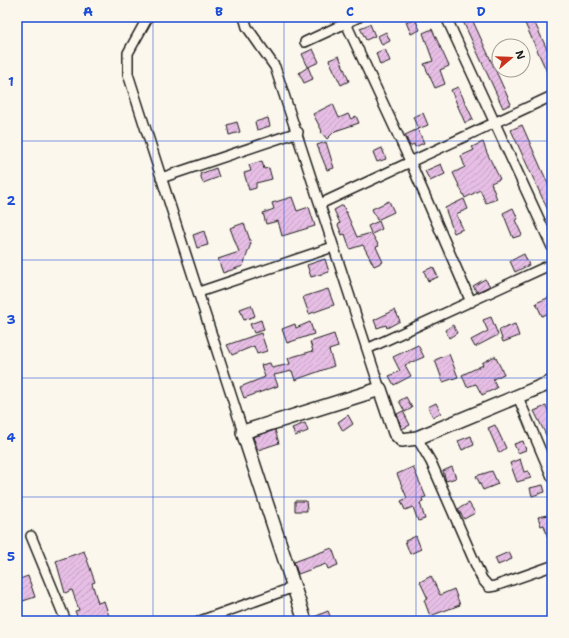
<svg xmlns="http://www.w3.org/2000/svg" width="569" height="638" font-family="'Shantell Sans',sans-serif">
<defs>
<pattern id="building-hatch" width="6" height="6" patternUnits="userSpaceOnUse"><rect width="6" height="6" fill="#e7bee5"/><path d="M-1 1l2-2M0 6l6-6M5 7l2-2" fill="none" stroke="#c6a3c4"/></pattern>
</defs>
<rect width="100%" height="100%" fill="#fbf7ec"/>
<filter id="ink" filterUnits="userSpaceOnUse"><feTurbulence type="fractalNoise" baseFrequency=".025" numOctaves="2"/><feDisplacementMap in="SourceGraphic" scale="8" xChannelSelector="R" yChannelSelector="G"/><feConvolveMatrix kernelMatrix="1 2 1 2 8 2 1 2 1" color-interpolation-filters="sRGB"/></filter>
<g filter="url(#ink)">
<path fill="url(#building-hatch)" stroke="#1c1c1c" d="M461 17H471L511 104 503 108Z
M527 17H532L552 60V83L523 19Z
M415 19 420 30 411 34 406 22Z
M370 24 375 36 366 40 360 28Z
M432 29 449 66 440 70 445 84 435 88 424 64 433 61 423 33Z
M386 32 390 41 382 45 378 36Z
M313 49 319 62 308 67 302 54Z
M385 49 390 61 380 65 376 53Z
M339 56 349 81 341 85 329 60Z
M308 67 313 79 304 83 299 73Z
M458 87 473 119 465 123 451 90Z
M333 104 339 118 348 114 351 119 356 116 359 123 335 131 327 139 321 132 322 131 313 114Z
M423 113 428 125 418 129 413 117Z
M268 118 270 126 257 130 255 122Z
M237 122 240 132 229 135 227 125Z
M522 125 552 193V219L511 130Z
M418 129 424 143 415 147 414 144 410 146 405 135Z
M326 142 334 168 327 170 317 145Z
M483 142 487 153 500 179 491 183 497 199 486 203 480 190 465 198 453 173 465 167 461 156 474 150 472 147Z
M382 148 386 159 377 162 373 152Z
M262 161 264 169 269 168 272 179 256 183V188L249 190 244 173 251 171 249 165Z
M441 164 445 174 430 181 425 171Z
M216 168 219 177 203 183 200 174Z
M292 197 297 211 309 207 315 226 282 236 278 221 266 224 263 213 274 209 272 203Z
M464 199 468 209 456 214 463 229 454 233 445 208Z
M389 201 394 212 377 220 372 209Z
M343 205 357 237 371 233 368 226 379 221 382 229 372 234 379 246 376 247 383 262 374 266 363 245 350 249 345 234 342 235 338 225 340 223 334 210Z
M513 208 518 219 515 220 522 235 513 238 503 213Z
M244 223 251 243 243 266 223 273 218 259 239 252 230 228Z
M204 231 208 245 197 248 193 235Z
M524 254 529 265 515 272 510 261Z
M325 259 329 272 311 277 307 265Z
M433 267 438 277 428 281 424 271Z
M485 279 490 286 477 292 473 286Z
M328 289 334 305 309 314 303 297Z
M552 296V312L542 316 536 303Z
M251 305 255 316 244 320 240 309Z
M395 310 400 321 387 328 386 325 377 328 374 320Z
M491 317 498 335 475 347 471 340 488 331 483 320Z
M261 320 264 330 254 333 250 324Z
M310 322 314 334 287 343 282 329 295 324 296 328Z
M515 324 519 336 503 342 499 330Z
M453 325 457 333 449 338 445 330Z
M261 333 267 351 257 354 254 346 232 355 227 345Z
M334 334 338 347 329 350 334 366 295 380 292 371 274 375 278 386 244 398 240 387 265 377 261 365 270 363 272 368 290 364 288 358 313 351 310 342Z
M418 345 424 357 405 365 411 376 394 385 389 376 400 371 393 357Z
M449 354 458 377 443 382 435 360Z
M495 356 504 374 493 379 497 388 482 395 476 384 467 387 462 375 483 365 482 363Z
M406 397 412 408 405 412 399 401Z
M436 403 441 413 433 417 428 407Z
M546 406 552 418V447L534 411Z
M403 411 410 425 402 429 397 414Z
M348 415 353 424 343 431 338 422Z
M305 423 308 431 295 436 292 428Z
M495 425 506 448 499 453 488 428Z
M275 430 279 443 258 450 253 437Z
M471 436 474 445 462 450 458 441Z
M523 441 526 450 518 453 514 444Z
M520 459 524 472 528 471 531 478 517 482 510 463Z
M413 467 426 497 422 498 423 502 420 503 425 519 418 521 413 507 405 510 401 501 407 498 397 474Z
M452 467 456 478 446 481 443 471Z
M492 471 498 484 483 490 476 476Z
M543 485 545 492 532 496 530 488Z
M295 501H306L307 511H295Z
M469 503 475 513 464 519 458 509Z
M552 514V545H550L544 525 541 526 538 517Z
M416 536 421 549 410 554 405 541Z
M332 548 338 565 328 569 326 564 298 574 294 562Z
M84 551 95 582 92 583 98 603 104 601 109 616 96 621H79L75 611 79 610 72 590 65 593 56 561Z
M509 552 512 559 498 565 495 558Z
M28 576 35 597 17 603V580Z
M431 576 440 595 454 589 460 605 430 616 424 600 428 599 420 582Z
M328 611 332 621H313L312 618Z"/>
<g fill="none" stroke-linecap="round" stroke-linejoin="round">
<g stroke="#1c1c1c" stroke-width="12">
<path id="street" d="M148 17 128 53V74L243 432
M244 17 247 27 275 67 380 389
M343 17 410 161 471 302
M446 17 552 247
M552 17V18
M305 42 359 17
M161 178 298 132
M320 204 552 96
M199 292 333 247
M367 349 552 264
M518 397 552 477
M417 438 431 462 482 579 489 587 495 586 552 566
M31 536 66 621
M200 621 294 587"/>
</g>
<g stroke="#1c1c1c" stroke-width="16">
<path id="secondary" d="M305 621 243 432 380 389 395 433 402 440 417 438 552 382"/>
</g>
<use href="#street" stroke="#fbf7ec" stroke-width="9"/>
<use href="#secondary" stroke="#fbf7ec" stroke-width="13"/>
</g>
</g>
<path fill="none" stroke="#1d4ed8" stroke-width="1" stroke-opacity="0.55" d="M153 17V621M284 17V621M416 17V621M17 141H552M17 260H552M17 378H552M17 497H552"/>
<rect width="569" height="638" fill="none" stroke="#fbf7ec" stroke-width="44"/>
<g transform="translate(511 58) rotate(71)"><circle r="19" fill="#fbf7ec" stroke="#a29f99"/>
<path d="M0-3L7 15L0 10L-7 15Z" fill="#c8321e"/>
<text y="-6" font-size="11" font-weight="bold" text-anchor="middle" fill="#1c1c1c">N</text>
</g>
<rect x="22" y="22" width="525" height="594" fill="none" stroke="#1d4ed8" stroke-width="1.5"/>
<g font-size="13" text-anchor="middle" font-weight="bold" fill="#1d4ed8">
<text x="88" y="16">A</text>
<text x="219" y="16">B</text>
<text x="350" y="16">C</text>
<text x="481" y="16">D</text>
<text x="11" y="86">1</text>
<text x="11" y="205">2</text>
<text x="11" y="324">3</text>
<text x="11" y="442">4</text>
<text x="11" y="561">5</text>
</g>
</svg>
